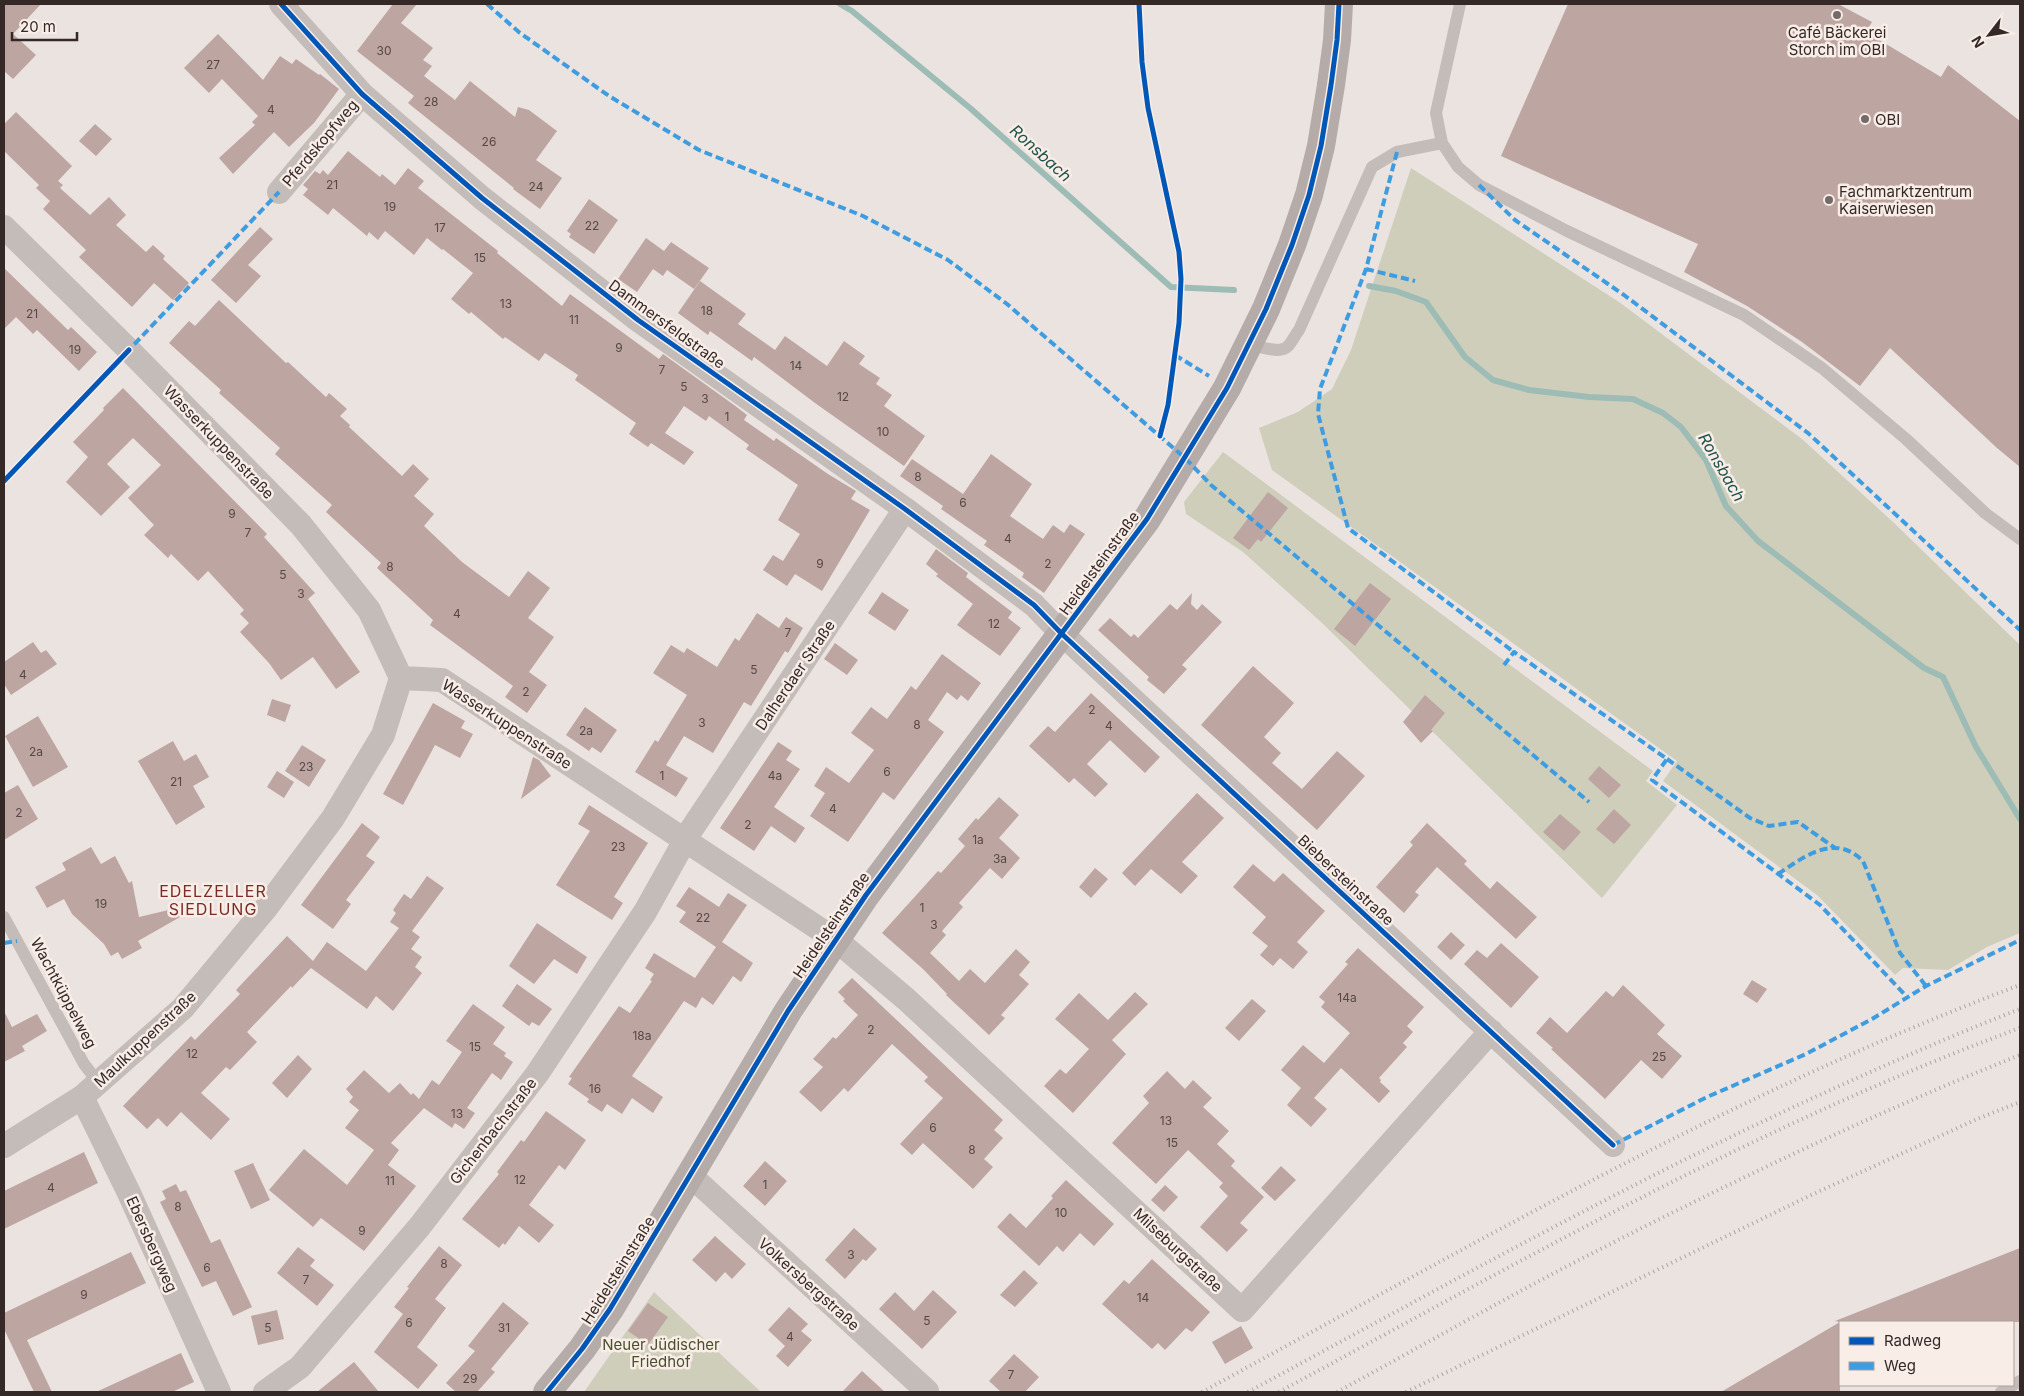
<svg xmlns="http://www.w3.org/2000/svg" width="2024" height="1396" font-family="Inter,sans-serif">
<rect width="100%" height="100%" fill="#ebe3e0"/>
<path fill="#cfcebb" d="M1411 168 1619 302 1802 439 1893 522 2020 645V933L1987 947 1948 970 1903 968 1895 975 1817 895 1663 781 1677 761 1272 470 1259 428 1298 412 1332 389 1351 350Z
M1223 452 1653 771 1646 781 1677 805 1602 898 1321 622 1243 552 1186 514 1184 502Z
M654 1292 761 1392H584Z"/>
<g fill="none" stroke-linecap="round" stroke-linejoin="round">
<path stroke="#9dbcb6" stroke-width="6" d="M840 4 852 11 970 108 1171 287 1234 290
M1369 286 1396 291 1426 302 1465 357 1493 380 1529 390 1589 397 1633 399 1663 413 1681 427 1706 460 1726 506 1758 541 1924 668 1943 677 1976 747 2020 819"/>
</g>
<path fill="#bda5a2" d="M4 4H41L13 34 36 55 13 79 4 71Z
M393 4H417L401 23 433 48 423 60 432 66 424 76 455 100 470 81 515 117 518 107 529 110 557 131 536 160 562 178 540 209 513 189 514 188 408 103 414 96 357 51Z
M1568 4H1838L1872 22 1866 32 1941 77 1948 65 2020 121V467L1997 448 1890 348 1860 386 1802 342 1747 306 1684 272 1698 244 1501 156Z
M218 34 263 80 280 56 292 64 296 59 319 75 320 74 339 89 314 123 289 147 274 132 233 174 219 158 255 125 252 122 258 116 222 79 209 93 184 68Z
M16 112 72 166 58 181 63 185 60 188 90 215 109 197 126 215 116 225 146 252 153 245 165 256 163 259 189 283 173 300 154 283 132 307 79 257 86 250 43 209 50 201 36 188 39 185 4 151V124Z
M95 124 112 139 96 156 79 141Z
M348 151 380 177 382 174 395 185 408 168 424 181 418 188 498 251 497 253 562 306 570 294 659 359 663 354 734 405 747 415 744 420 774 441 776 438 828 474 856 491 851 499 870 510 822 591 795 574 787 586 763 570 773 555 783 561 800 534 778 520 798 485 746 449 749 445 709 416 706 421 684 406 665 433 694 452 684 465 651 443 648 447 629 434 636 423 575 380 578 375 545 353 539 361 505 337 503 339 471 312 469 314 451 299 473 273 443 249 442 250 427 238 414 255 385 231 378 240 369 232 367 236 333 208 328 215 303 195 308 189 303 185 315 171 320 174 323 170 328 175Z
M589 199 618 220 594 254 569 237 571 234 567 231Z
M260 227 273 239 248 265 261 276 236 303 211 280Z
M646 238 664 251 671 242 709 268 694 289 667 270 663 276 653 269 637 292 618 279Z
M4 268 68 330 71 327 97 352 79 371 37 330 33 334 16 317 4 329Z
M700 281 746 314 738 324 775 350 785 336 827 366 844 341 865 356 859 364 880 378 876 384 892 395 884 406 925 436 904 466 815 403 754 357 752 361 710 331 708 335 678 313Z
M219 300 286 363 288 362 326 397 329 393 347 409 340 416 350 425 349 427 402 476 413 464 429 479 414 496 434 514 424 526 462 562 509 597 528 571 550 588 528 618 554 637 529 672 547 685 527 713 505 697 513 686 430 625 433 620 377 568 381 563 326 512 332 505 275 454 280 448 219 393 221 390 169 343 189 321 195 326Z
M123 388 267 534 264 537 315 593 308 599 360 672 336 689 313 657 281 680 269 663 240 632 249 623 240 614 244 610 208 571 198 581 171 554 168 558 144 535 154 525 128 498 161 465 133 438 107 464 130 487 101 516 66 482 88 457 73 442 104 410 103 408Z
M991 454 1032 484 1010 516 1043 539 1053 525 1064 533 1070 524 1085 534 1044 593 1022 577 1024 573 984 545 987 541 941 509 943 506 900 476 912 459 963 494Z
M1268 492 1288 508 1261 542 1258 539 1249 550 1233 538Z
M936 549 968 573 966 577 1012 612 1008 618 1021 628 1000 656 957 625 973 604 936 576 938 574 926 564Z
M1370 583 1391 599 1355 646 1334 629Z
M882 592 909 610 895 631 868 613Z
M1192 593 1191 604 1197 610 1202 604 1222 622 1182 665 1187 669 1164 694 1147 680 1149 677 1098 630 1110 618 1131 637 1134 634 1138 638 1170 604 1177 610Z
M757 613 779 628 786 617 803 628 788 653 785 651 751 706 744 702 713 753 684 736 666 765 688 778 676 797 635 772 655 740 658 742 687 695 653 673 671 645 684 653 687 648 717 667 735 638 739 641Z
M33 642 41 653 46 650 57 664 11 695 4 684V662Z
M835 643 858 660 847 675 824 659Z
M942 654 981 683 968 701 961 695 957 700 947 692 928 720 944 732 894 800 883 792 848 842 810 816 825 793 814 786 826 767 849 783 874 750 851 733 871 707 887 719 911 686 916 690Z
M1253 666 1294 703 1264 737 1281 753 1272 763 1302 789 1337 751 1365 776 1317 830 1201 725Z
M1091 693 1160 757 1145 773 1110 740 1087 764 1108 784 1095 797 1074 778 1069 783 1029 746 1048 726 1055 732Z
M1425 695 1445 713 1431 730 1433 731 1421 743 1403 722Z
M272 699 291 705 285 722 267 715Z
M433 703 465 721 461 728 473 734 460 758 435 745 403 805 383 794Z
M585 707 617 730 601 753 592 747 589 751 566 735Z
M38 716 68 767 33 787 5 736Z
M173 741 184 761 196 754 209 777 193 786 205 807 176 825 138 761Z
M778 742 792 751 786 760 800 769 774 807 805 828 795 843 771 826 754 851 720 828Z
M302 745 326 760 309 787 285 771Z
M533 757 539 760 551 776 521 799Z
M1599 766 1621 785 1609 798 1588 779Z
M277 771 294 782 284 798 267 787Z
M18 785 38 819 4 840V793Z
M1197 793 1224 818 1182 862 1198 876 1181 894 1151 869 1135 886 1122 873Z
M999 797 1019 815 999 838 1020 858 1002 879 990 868 959 903 963 907 942 931 946 935 930 953 959 981 970 969 985 983 1016 949 1030 962 1019 975 1029 984 1001 1015 1005 1018 989 1035 946 995 947 994 923 969 882 933 938 871 941 873 965 846 958 839 976 818 978 820Z
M589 805 648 843 614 897 623 903 612 920 556 885 590 831 578 824Z
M1614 809 1631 825 1614 844 1596 829Z
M1560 814 1581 832 1564 851 1543 832Z
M362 823 380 837 366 856 375 862 346 900 351 904 333 929 301 905Z
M1427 823 1467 861 1464 864 1490 889 1497 881 1537 917 1516 939 1437 867 1415 892 1419 895 1404 913 1376 887 1413 845 1410 842Z
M91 847 101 864 115 856 129 883 132 881 139 917 194 904 196 908 138 941 142 948 122 959 118 952 111 956 104 944 72 914 64 899 47 908 35 887 66 870 62 863Z
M1253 864 1274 882 1283 873 1325 911 1297 942 1308 952 1293 969 1280 958 1273 966 1260 955 1268 946 1252 933 1266 917 1233 887Z
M1095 868 1108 879 1091 898 1079 887Z
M427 876 444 888 412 931 420 937 411 949 422 957 415 967 422 973 393 1011 376 996 367 1009 311 968 292 988 291 986 247 1032 257 1042 230 1070 226 1067 201 1093 230 1119 211 1140 181 1112 167 1127 158 1118 147 1129 123 1106 191 1036 195 1040 240 994 236 990 287 936 313 961 327 942 366 971 399 928 390 922 396 913 393 910 404 894 411 899Z
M689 887 719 907 728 893 747 905 722 942 753 963 741 982 733 976 713 1005 702 997 696 1008 684 1001 632 1076 663 1097 653 1113 632 1098 622 1114 607 1104 602 1112 587 1102 589 1099 568 1084 572 1078 569 1077 619 1006 630 1013 652 981 650 980 654 974 645 968 654 953 695 978 716 947 679 922 686 912 676 906Z
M537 923 587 957 577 974 554 959 534 984 509 966Z
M1451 932 1465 945 1451 960 1437 947Z
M1501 943 1539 977 1511 1008 1464 964 1477 950 1487 958Z
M1358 948 1424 1007 1407 1026 1413 1032 1403 1043 1407 1047 1379 1078 1381 1080 1380 1082 1390 1091 1379 1103 1341 1068 1314 1098 1327 1109 1311 1127 1287 1105 1301 1088 1281 1070 1303 1045 1324 1063 1350 1033 1321 1007 1325 1002 1319 997 1348 964 1345 962Z
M852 978 1003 1120 994 1130 1003 1138 984 1159 993 1167 973 1189 923 1143 912 1155 900 1144 943 1098 924 1081 928 1077 892 1044 848 1092 844 1088 821 1112 799 1092 823 1067 813 1059 833 1037 836 1039 858 1015 843 1001 845 999 838 992Z
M1752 980 1767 989 1757 1003 1743 994Z
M517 984 552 1009 539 1026 532 1022 529 1026 502 1006Z
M1623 985 1665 1025 1657 1034 1682 1056 1662 1079 1641 1060 1605 1099 1551 1049 1553 1048 1536 1033 1550 1017 1567 1033 1606 991 1613 997Z
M1135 992 1148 1004 1112 1040 1126 1054 1073 1113 1044 1086 1060 1069 1066 1074 1089 1049 1055 1019 1079 993 1108 1020Z
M1252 999 1266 1011 1239 1041 1225 1028Z
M473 1004 505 1027 493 1044 506 1053 504 1056 513 1062 501 1080 492 1073 467 1108 475 1113 464 1129 455 1123 452 1128 424 1108 391 1143 399 1150 388 1165 416 1186 364 1251 321 1218 313 1227 269 1190 304 1149 347 1185 374 1150 345 1128 359 1110 349 1102 353 1097 346 1089 364 1070 389 1093 400 1083 411 1095 413 1093 419 1099 432 1080 439 1085 462 1052 446 1041Z
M4 1011 12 1027 37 1014 47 1031 22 1046 25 1051 4 1062Z
M298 1055 312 1069 287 1098 272 1083Z
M1167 1071 1185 1089 1193 1080 1212 1098 1203 1107 1229 1131 1217 1144 1235 1161 1231 1166 1264 1197 1240 1223 1248 1230 1227 1252 1200 1227 1228 1196 1219 1187 1223 1183 1188 1150 1156 1184 1112 1143 1149 1103 1143 1096Z
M546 1111 586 1140 565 1170 559 1165 529 1205 554 1225 539 1243 519 1226 505 1245 503 1243 499 1248 462 1219 499 1174 497 1172 521 1140 524 1142Z
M84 1152 98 1183 4 1229V1191Z
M765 1161 787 1181 765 1206 743 1186Z
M253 1163 270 1200 251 1209 234 1171Z
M1281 1166 1296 1180 1275 1201 1261 1188Z
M1066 1180 1114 1224 1094 1246 1080 1233 1063 1252 1057 1246 1039 1266 997 1227 1010 1213 1026 1228 1053 1198 1051 1196Z
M176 1184 180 1192 186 1190 211 1243 220 1239 252 1307 233 1316 216 1281 202 1287 160 1202 166 1199 162 1191Z
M1165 1185 1178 1197 1164 1212 1151 1200Z
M854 1228 877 1249 866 1261 863 1259 845 1279 825 1260Z
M715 1236 746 1264 732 1279 725 1272 716 1282 692 1260Z
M439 1246 462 1265 435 1299 446 1308 417 1347 438 1365 418 1389 374 1352 403 1314 394 1307 409 1288 407 1287Z
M298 1247 315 1260 310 1266 334 1285 317 1306 277 1273Z
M2020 1248V1322H1840V1392H1721L1840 1322 1835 1321Z
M131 1252 146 1283 27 1340 52 1392H34L4 1329V1313Z
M1152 1259 1210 1312 1192 1332 1186 1328 1165 1350 1158 1343 1152 1349 1102 1304 1124 1280 1129 1284Z
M1024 1270 1038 1283 1015 1307 1000 1295Z
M933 1290 957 1312 922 1349 879 1309 895 1292 914 1311Z
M503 1302 529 1323 491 1369 495 1372 477 1392H456L446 1383 475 1351 468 1346Z
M648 1303 668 1317 648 1345 628 1331Z
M789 1307 808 1324 801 1331 812 1340 788 1367 776 1356 785 1346 768 1330Z
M277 1310 284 1339 258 1345 251 1316Z
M1241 1326 1253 1348 1225 1364 1212 1342Z
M181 1353 194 1382 172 1392H96Z
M1014 1354 1039 1377 1025 1392H1001L989 1381Z
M354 1362 379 1392H317Z
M862 1371 885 1392H842Z"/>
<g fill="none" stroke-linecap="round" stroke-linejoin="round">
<path stroke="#c4bcb9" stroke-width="12" d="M1460 4 1436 113 1442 143 1458 167 1479 185 1567 231 1744 315 1822 368 1906 439 1985 513 2020 539
M1249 344C1259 346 1280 355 1288 346 1292 342 1295 335 1299 330L1372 167 1397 152 1442 143
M4 917 84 1064 98 1082
M2001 1392 2020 1381"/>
<path stroke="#c4bcb9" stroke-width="24" d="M281 4 362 94 482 198 638 320 905 509 1034 605 1062 634 1613 1145
M279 192 362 94
M4 227 129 350 301 525 369 610 401 678
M401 678 442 680 836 940 906 999 1242 1310 1491 1031
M82 1097 129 1193 219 1392
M4 1146 82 1097 183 1008 266 908 333 818 383 735 401 678
M691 1176 927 1391
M265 1392 300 1367 420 1226 537 1074 645 912 689 833 905 509"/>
<path stroke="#b5aca9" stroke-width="28" d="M547 1392 582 1349 610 1309 788 1011 866 895 1147 519 1227 388 1266 309 1292 245 1309 195 1321 146 1331 85 1337 40 1339 4"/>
<path stroke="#aba5a3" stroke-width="4" stroke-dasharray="1 4" stroke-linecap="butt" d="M1202 1392C1469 1247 1734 1092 2020 985
M1248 1392C1435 1291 1620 1187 1813 1098 1881 1067 1950 1036 2020 1009
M1279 1392C1521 1261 1762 1123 2020 1028
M1337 1392C1418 1348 1498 1302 1579 1260 1723 1186 1869 1115 2020 1055
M1406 1392 1809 1196 1977 1119 2020 1102"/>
<path stroke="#3e9ce0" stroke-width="4" stroke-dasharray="8 4" stroke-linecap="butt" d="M487 4 520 33 609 96 699 150 863 216 948 260 1007 304 1185 458 1211 485 1589 802
M1397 152 1366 269 1320 389 1318 414 1348 528 1514 652
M1479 185 1515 220 1624 295 1808 433 2020 630
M1366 269 1415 281
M126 353 279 192
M1175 355 1209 376
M1504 665 1514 652 1667 759 1652 780 1820 905 1908 998
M1667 759 1750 818 1769 826 1798 822 1835 848
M1778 874C1805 856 1835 833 1863 861L1900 953 1926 986
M4 943 17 941
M1613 1145 1707 1097 1806 1054 1872 1019 1926 986 2020 940"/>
<g stroke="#f8ede7" stroke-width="8">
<path id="cycleway" d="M281 4 362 94 482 198 638 320 905 509 1034 605 1062 634 1613 1145
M1139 4 1142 62 1148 108 1179 252 1181 279 1179 323 1168 405 1160 436
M4 481 129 350
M547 1392 582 1349 610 1309 788 1011 866 895 1147 519 1227 388 1266 309 1292 245 1309 195 1321 146 1331 85 1337 40 1339 4"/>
</g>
<use href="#cycleway" stroke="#0057b8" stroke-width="5"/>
</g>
<g fill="#746a68" stroke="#f8ede7" stroke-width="2">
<circle cx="1837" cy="15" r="5"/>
<circle cx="1865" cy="119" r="5"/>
<circle cx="1829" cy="200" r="5"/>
</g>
<g text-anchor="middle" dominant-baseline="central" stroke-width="5" stroke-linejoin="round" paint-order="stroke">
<g font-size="12" fill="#564846">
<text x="384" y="50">30</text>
<text x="213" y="64">27</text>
<text x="431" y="101">28</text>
<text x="271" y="109">4</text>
<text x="489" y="141">26</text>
<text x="332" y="184">21</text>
<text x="536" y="186">24</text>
<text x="390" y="206">19</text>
<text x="592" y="225">22</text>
<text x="440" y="227">17</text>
<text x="480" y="257">15</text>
<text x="506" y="303">13</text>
<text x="707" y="310">18</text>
<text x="32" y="313">21</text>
<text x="574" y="319">11</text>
<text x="619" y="347">9</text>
<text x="75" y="349">19</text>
<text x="796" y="365">14</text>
<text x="662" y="369">7</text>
<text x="684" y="386">5</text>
<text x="843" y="396">12</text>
<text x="705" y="398">3</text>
<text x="727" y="416">1</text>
<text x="883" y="431">10</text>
<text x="918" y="476">8</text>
<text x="963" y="502">6</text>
<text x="232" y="513">9</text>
<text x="248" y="532">7</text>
<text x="1008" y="538">4</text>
<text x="820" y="563">9</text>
<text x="1048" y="563">2</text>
<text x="390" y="566">8</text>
<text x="283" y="574">5</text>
<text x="301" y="593">3</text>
<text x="457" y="613">4</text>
<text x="994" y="623">12</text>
<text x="788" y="632">7</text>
<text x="754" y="669">5</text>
<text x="23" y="674">4</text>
<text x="526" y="691">2</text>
<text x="1092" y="709">2</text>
<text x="702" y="722">3</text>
<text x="917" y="724">8</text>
<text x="1109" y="725">4</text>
<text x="586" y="730">2a</text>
<text x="36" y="751">2a</text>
<text x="306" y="766">23</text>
<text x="887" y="771">6</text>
<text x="662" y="775">1</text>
<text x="775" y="775">4a</text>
<text x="176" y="781">21</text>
<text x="833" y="808">4</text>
<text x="19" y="812">2</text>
<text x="748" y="824">2</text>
<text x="978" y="839">1a</text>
<text x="618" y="846">23</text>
<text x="1000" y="858">3a</text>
<text x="101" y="903">19</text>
<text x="922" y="907">1</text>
<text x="703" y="917">22</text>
<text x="934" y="924">3</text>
<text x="1347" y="997">14a</text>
<text x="871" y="1029">2</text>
<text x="642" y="1035">18a</text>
<text x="475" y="1046">15</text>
<text x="192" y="1053">12</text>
<text x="1659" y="1056">25</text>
<text x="595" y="1088">16</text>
<text x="457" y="1113">13</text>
<text x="1166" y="1120">13</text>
<text x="933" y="1127">6</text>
<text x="1172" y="1142">15</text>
<text x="972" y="1149">8</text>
<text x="520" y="1179">12</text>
<text x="390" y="1180">11</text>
<text x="765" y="1184">1</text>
<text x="51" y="1187">4</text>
<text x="178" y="1206">8</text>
<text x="1061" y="1212">10</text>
<text x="362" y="1230">9</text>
<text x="851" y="1254">3</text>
<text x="444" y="1263">8</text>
<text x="207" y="1267">6</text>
<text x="306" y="1279">7</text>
<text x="84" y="1294">9</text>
<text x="1143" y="1297">14</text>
<text x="927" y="1320">5</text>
<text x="409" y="1322">6</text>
<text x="268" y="1327">5</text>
<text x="504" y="1327">31</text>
<text x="790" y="1336">4</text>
<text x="1011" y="1374">7</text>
<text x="470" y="1378">29</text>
</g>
<g font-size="15" fill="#342927" stroke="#f8ede7" text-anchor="start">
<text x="1837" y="32" text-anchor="middle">Café Bäckerei<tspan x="1837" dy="17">Storch im OBI</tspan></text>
<text x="1875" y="119">OBI</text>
<text x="1839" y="191">Fachmarktzentrum<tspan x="1839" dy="17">Kaiserwiesen</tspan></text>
</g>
<g font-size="15" fill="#342927" stroke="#f8ede7">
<text transform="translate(320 143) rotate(-50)">Pferdskopfweg</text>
<text transform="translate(667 324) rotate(36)">Dammersfeldstraße</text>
<text transform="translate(219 442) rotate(46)">Wasserkuppenstraße</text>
<text transform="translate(1099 563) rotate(-54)">Heidelsteinstraße</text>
<text transform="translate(795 675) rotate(-56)">Dalherdaer Straße</text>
<text transform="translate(507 724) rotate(33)">Wasserkuppenstraße</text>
<text transform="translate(1346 880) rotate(43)">Biebersteinstraße</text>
<text transform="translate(831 925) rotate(-56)">Heidelsteinstraße</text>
<text transform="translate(64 993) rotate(62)">Wachtküppelweg</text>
<text transform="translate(145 1039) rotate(-43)">Maulkuppenstraße</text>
<text transform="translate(493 1131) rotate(-52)">Gichenbachstraße</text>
<text transform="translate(152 1244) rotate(66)">Ebersbergweg</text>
<text transform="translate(1178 1250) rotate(43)">Milseburgstraße</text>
<text transform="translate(618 1270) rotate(-58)">Heidelsteinstraße</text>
<text transform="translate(809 1284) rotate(42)">Volkersbergstraße</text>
</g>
<g font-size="15" fill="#4a502d" stroke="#f8ede7">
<text x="661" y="1344">Neuer Jüdischer<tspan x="661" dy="17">Friedhof</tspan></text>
</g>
<g font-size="16" font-style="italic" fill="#20524d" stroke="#f8ede7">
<text transform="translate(1041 153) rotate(42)">Ronsbach</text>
<text transform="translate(1722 467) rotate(60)">Ronsbach</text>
</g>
<g font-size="16" letter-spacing="1" fill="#7d2b26" stroke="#f8ede7">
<text x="213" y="891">EDELZELLER<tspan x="213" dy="18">SIEDLUNG</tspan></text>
</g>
</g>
<rect width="2024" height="1396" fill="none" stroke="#342927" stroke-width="10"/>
<rect x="1839" y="1321" width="175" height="65" fill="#f8ede7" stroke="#aa9f9a"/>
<rect x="1849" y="1337" width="25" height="8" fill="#0057b8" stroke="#aa9f9a"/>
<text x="1884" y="1346" font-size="15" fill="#342927">Radweg</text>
<rect x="1849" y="1362" width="25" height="8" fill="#3e9ce0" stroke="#aa9f9a"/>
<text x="1884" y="1371" font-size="15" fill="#342927">Weg</text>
<g transform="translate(1989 35) rotate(239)" stroke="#f8ede7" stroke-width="4" paint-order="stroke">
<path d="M0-4L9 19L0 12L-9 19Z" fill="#342927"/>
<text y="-8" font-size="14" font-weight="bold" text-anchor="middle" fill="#342927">N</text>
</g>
<path d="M12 32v8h65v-8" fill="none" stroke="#342927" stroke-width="2.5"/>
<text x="20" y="32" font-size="15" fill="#342927" stroke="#f8ede7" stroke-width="4" paint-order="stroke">20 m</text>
</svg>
